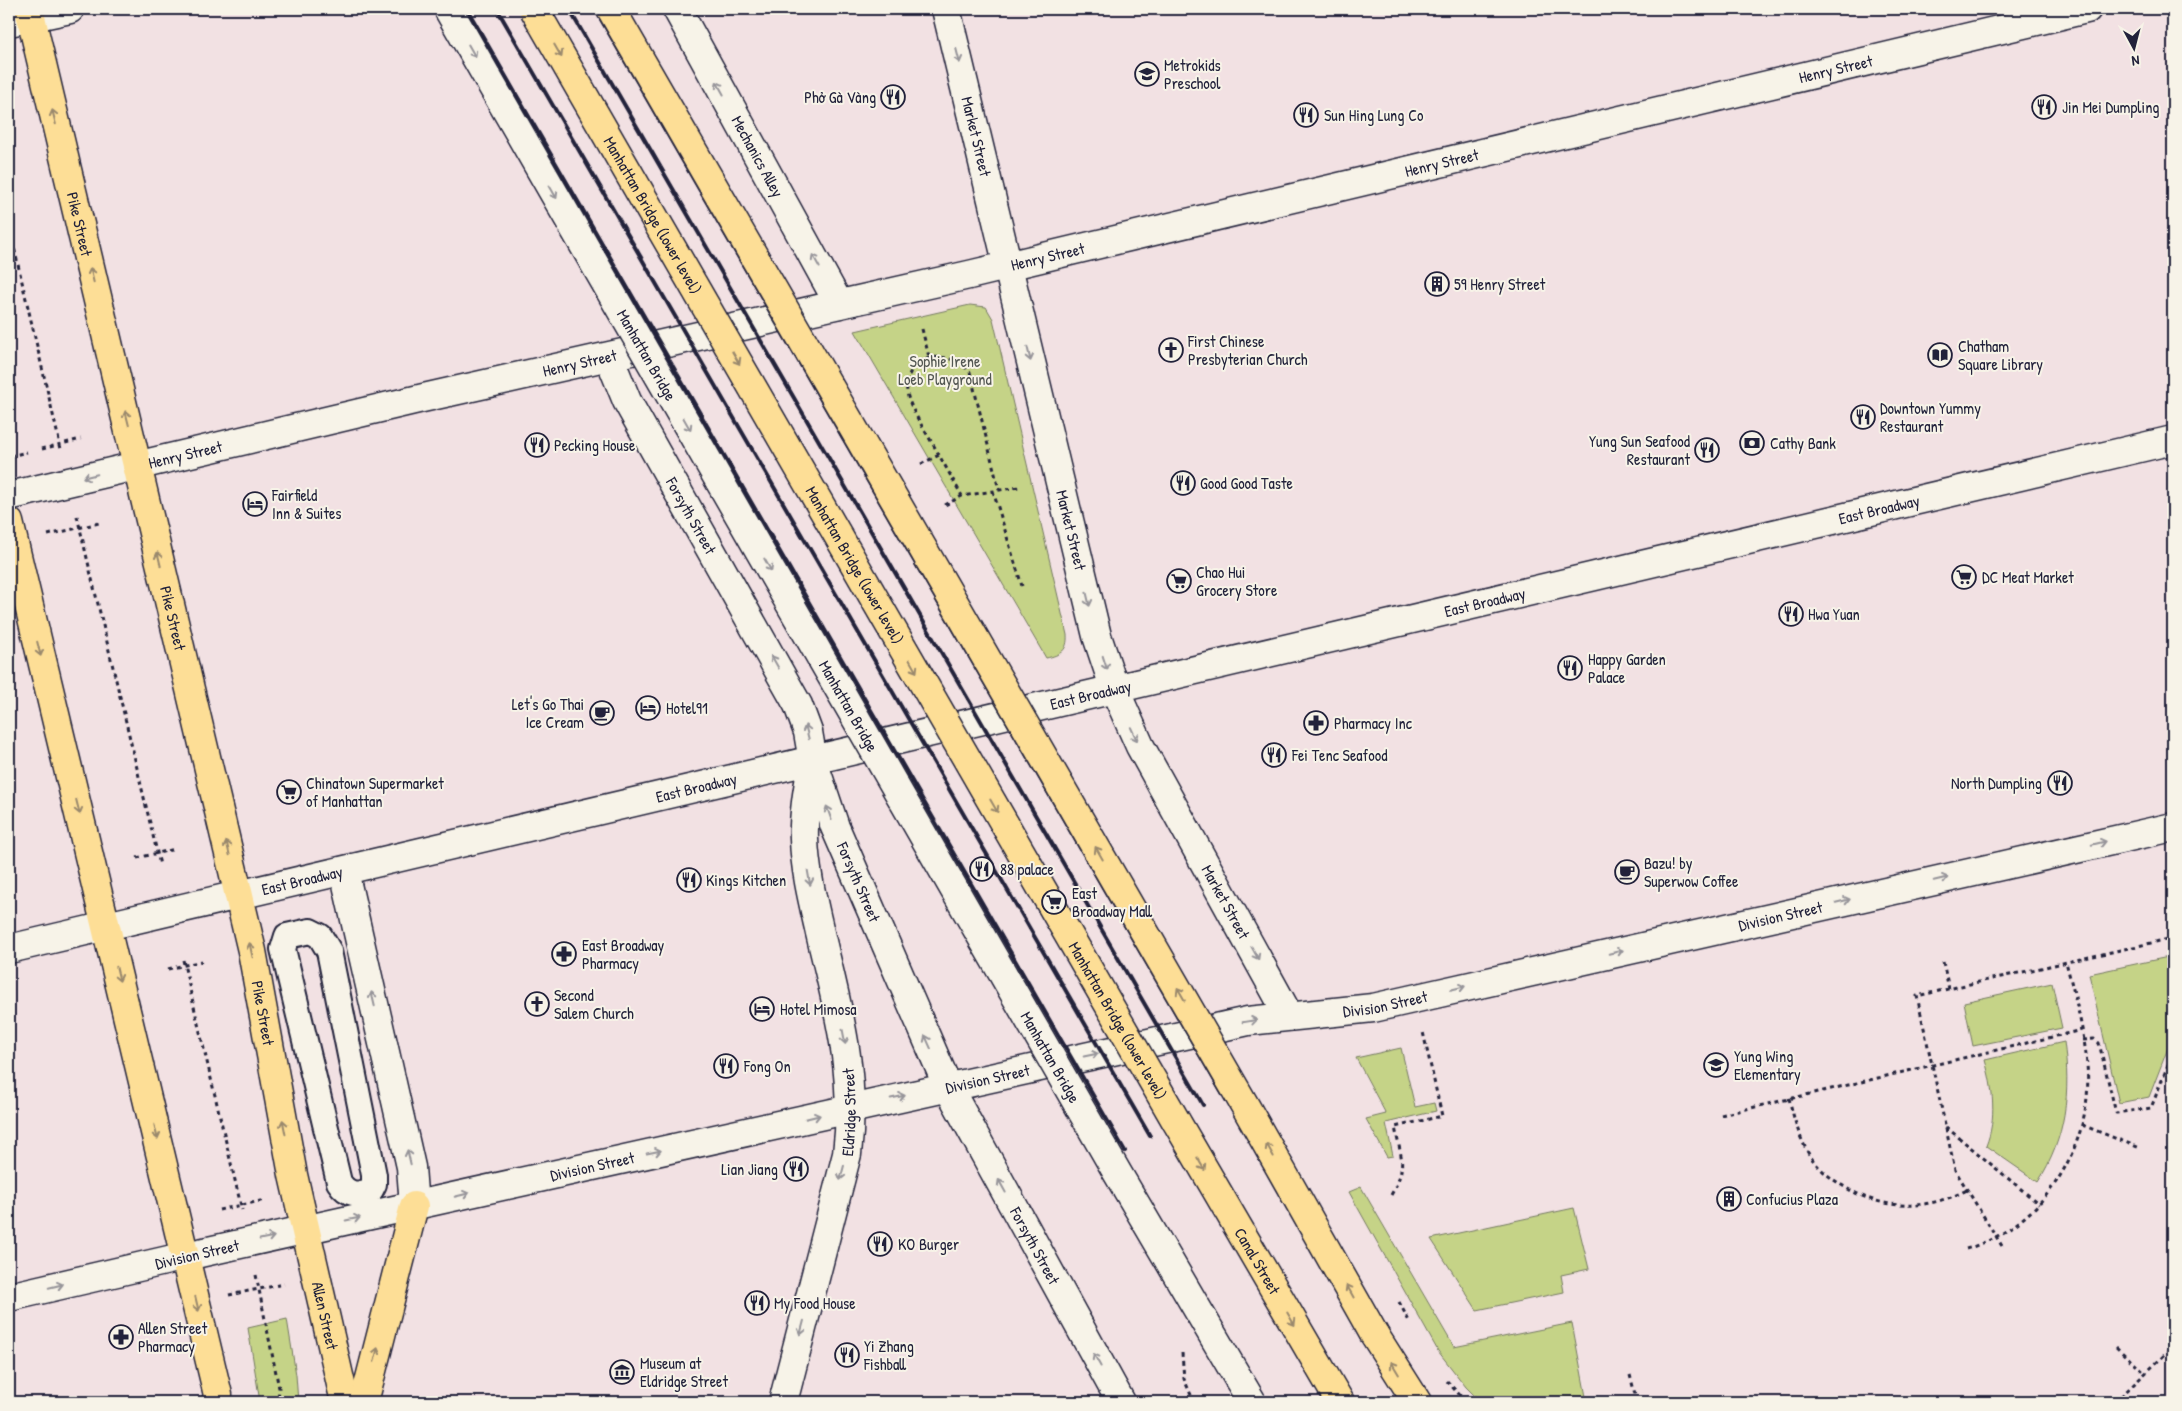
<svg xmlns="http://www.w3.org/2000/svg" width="2182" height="1411" font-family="'Patrick Hand',sans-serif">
<rect width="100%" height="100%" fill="#f2e1e3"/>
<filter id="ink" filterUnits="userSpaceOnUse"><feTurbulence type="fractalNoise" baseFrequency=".02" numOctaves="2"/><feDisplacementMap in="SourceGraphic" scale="10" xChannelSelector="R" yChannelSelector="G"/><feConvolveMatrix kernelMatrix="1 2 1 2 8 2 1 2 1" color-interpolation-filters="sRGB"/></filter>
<g filter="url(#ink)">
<path fill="#c5d387" stroke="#747a61" d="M970 305 986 307 993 319 1067 635C1068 650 1061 655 1046 658L855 331Z
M2173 956V1035L2149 1097 2119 1103 2089 974Z
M2052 983 2062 1028 1973 1046 1964 1002Z
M2064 1042C2071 1092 2066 1138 2038 1182L1986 1146C1997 1118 1993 1088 1985 1060Z
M1401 1048 1415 1107 1434 1103 1436 1111 1386 1123 1393 1156 1387 1157 1366 1119 1386 1114 1356 1058Z
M1361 1187 1454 1347 1572 1323 1587 1402H1481L1466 1387 1438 1351 1349 1192Z
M1574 1208 1589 1269 1561 1275 1564 1292 1477 1310 1431 1239Z
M287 1319 296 1375 298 1402H260L248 1328Z"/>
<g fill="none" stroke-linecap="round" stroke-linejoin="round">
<g stroke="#22223b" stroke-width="28">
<path id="pedestrian" d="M310 931 320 936 329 951 374 1175V1184L371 1190C358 1196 347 1195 339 1182L283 949 287 936Z"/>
</g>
<g stroke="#22223b" stroke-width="31">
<g id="minor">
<path id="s1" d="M677 9 839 304"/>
<path id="s2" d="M946 9 1097 636 1115 690 1140 746 1289 1016"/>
<path id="s3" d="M609 357 627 401 798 705 808 732 813 761 835 827 948 1087"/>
<path id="s4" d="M9 496 423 398 969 275 2087 9"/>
<path d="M344 871 411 1167 414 1206"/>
<path d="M9 1297 186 1256"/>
<path id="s5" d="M783 1402 847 1154C857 1074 838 1009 820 933 813 902 805 870 804 839 803 814 807 791 812 767"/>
</g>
</g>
<g stroke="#22223b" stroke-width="31">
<g id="secondary">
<path d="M9 22 70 9"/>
<path id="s6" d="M9 949 2173 440"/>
<path id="s7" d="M948 1087 1121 1402"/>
<path id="s8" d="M186 1256 1248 1021 1373 1008 2173 827"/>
</g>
</g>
<g stroke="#22223b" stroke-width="31">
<g id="primary">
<path id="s9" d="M29 9 252 951 293 1175 345 1402"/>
<path d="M9 522 218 1395 216 1402"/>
<path id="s10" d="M1176 1121 1340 1402"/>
<path d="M1374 1334 1417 1402"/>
<path d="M364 1402 414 1206"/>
</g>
</g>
<path stroke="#22223b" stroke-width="3" stroke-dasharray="4 4" stroke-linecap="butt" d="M9 226 61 449
M922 329 929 357
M42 449 81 439
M939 455C931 439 909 409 907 392 903 354 949 347 970 372L999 490
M10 456 27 452
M921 464 939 455 962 496 1019 487
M993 491 1022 586
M945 505 962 496
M77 516 160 865
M48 535 99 523
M137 858 175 849
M183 960 242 1210
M1943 962 1949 989
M168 969 202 961
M2083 1040 2094 1039 2099 1043 2116 1113 2151 1108 2173 1052
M1789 1098C1793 1116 1798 1133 1806 1149 1813 1163 1825 1174 1837 1182 1879 1211 1923 1212 1967 1190
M1721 1115 2082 1030
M2082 1125 2140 1148
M1946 1127 2039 1204
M1391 1195C1408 1165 1401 1159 1395 1127L1442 1116 1423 1032
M219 1210 265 1200
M2002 1246 1955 1170 1917 996 2173 938
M1966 1249C2031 1230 2076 1171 2086 1105 2093 1061 2077 1005 2066 962
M256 1275 279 1388 278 1402
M229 1295 284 1284
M1399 1302 1409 1321
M2116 1347 2146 1374
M1182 1353 1184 1379 1194 1402
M1630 1375 1637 1402
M1447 1381 1466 1402
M2115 1402 2173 1347"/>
<use href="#pedestrian" stroke="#f7f3e8" stroke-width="24"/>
<use href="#minor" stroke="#f7f3e8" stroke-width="28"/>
<use href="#secondary" stroke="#f7f3e8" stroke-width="28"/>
<use href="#primary" stroke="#fdde96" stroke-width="28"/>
<path stroke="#22223b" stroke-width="4" d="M467 9 1125 1151
M497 9 1150 1136
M569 9 1203 1105
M595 9 1223 1095"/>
<g stroke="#22223b" stroke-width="31" stroke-linecap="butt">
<g id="secondary-bridge">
<path id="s11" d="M448 9 1118 1174 1252 1402"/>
</g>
</g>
<g stroke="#22223b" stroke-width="31" stroke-linecap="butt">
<g id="primary-bridge">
<path id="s12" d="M534 9 1176 1121"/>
<path d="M611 9 1244 1104 1374 1334"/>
</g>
</g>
<use href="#secondary-bridge" stroke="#f7f3e8" stroke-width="28"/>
<use href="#primary-bridge" stroke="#fdde96" stroke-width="28"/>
</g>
<defs><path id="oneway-shaft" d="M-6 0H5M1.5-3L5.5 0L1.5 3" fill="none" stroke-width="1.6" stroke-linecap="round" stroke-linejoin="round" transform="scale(1.25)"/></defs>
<g stroke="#97959a">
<use href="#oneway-shaft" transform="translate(472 51) rotate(60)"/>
<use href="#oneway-shaft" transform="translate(958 56) rotate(76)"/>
<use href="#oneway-shaft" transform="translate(720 88) rotate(-119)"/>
<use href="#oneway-shaft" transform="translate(553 192) rotate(60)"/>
<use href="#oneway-shaft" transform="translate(816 261) rotate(-119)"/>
<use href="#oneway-shaft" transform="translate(1029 354) rotate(77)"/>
<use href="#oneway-shaft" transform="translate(687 424) rotate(60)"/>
<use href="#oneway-shaft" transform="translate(90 476) rotate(167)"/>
<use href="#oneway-shaft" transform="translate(768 565) rotate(60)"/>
<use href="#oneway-shaft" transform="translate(1088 599) rotate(77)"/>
<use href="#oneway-shaft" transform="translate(775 662) rotate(-120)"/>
<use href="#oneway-shaft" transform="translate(1105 663) rotate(72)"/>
<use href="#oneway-shaft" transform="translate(807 732) rotate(-104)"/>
<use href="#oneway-shaft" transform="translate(1134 734) rotate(65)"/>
<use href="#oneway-shaft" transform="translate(829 813) rotate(-110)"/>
<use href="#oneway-shaft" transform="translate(2099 843) rotate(-13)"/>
<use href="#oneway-shaft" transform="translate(809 878) rotate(80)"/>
<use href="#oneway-shaft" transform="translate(1941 879) rotate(-13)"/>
<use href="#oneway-shaft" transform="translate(1843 901) rotate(-13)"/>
<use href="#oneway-shaft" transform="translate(1616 952) rotate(-13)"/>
<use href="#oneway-shaft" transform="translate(1255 953) rotate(61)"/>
<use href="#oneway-shaft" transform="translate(1458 988) rotate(-13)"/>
<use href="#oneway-shaft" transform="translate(373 999) rotate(-103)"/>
<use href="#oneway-shaft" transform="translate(1250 1021) rotate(-9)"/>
<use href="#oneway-shaft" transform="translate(844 1037) rotate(79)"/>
<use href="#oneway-shaft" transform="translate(928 1042) rotate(-114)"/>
<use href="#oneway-shaft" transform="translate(1091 1055) rotate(-12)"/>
<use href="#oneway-shaft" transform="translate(898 1097) rotate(-12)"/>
<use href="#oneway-shaft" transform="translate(813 1117) rotate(-13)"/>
<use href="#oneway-shaft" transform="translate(654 1152) rotate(-12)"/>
<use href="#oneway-shaft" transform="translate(409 1157) rotate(-103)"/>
<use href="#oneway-shaft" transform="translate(842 1173) rotate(105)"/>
<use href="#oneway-shaft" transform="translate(1002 1186) rotate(-119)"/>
<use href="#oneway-shaft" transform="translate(462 1195) rotate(-13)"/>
<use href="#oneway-shaft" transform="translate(353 1219) rotate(-12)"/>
<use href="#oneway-shaft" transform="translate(267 1238) rotate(-12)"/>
<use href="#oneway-shaft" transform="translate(56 1286) rotate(-13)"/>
<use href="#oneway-shaft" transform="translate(802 1328) rotate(105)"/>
<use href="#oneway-shaft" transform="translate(1097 1360) rotate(-119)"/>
</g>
<g stroke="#9a896d">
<use href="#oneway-shaft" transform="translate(558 51) rotate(60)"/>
<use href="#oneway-shaft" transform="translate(54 117) rotate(-104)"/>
<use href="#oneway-shaft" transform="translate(92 275) rotate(-103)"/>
<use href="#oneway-shaft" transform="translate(736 358) rotate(60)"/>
<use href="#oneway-shaft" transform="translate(127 418) rotate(-104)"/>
<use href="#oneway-shaft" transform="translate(159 559) rotate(-103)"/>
<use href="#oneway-shaft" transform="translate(39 649) rotate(76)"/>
<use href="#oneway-shaft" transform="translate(913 666) rotate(60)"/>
<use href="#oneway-shaft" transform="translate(994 806) rotate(60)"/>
<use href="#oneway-shaft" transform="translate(78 807) rotate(76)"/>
<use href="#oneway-shaft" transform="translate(228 848) rotate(-103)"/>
<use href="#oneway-shaft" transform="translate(1099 853) rotate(-120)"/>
<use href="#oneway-shaft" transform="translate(251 950) rotate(-102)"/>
<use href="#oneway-shaft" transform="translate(118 974) rotate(77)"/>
<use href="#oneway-shaft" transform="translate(1181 994) rotate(-120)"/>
<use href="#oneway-shaft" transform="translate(284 1127) rotate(-101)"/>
<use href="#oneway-shaft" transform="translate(156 1132) rotate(77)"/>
<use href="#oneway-shaft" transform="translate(1270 1150) rotate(-119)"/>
<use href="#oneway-shaft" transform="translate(1201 1164) rotate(60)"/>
<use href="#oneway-shaft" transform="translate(1350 1291) rotate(-119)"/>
<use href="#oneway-shaft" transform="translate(197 1304) rotate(77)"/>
<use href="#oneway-shaft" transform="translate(1291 1319) rotate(60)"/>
<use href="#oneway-shaft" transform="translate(376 1355) rotate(-76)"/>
<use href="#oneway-shaft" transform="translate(1395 1368) rotate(-121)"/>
</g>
</g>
<defs>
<g id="school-ring" transform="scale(1.25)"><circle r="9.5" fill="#f7f3e8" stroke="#22223b" stroke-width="1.5"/><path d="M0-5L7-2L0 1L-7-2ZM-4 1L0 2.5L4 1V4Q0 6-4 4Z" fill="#22223b"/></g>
<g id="restaurant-ring" transform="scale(1.25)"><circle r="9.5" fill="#f7f3e8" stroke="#22223b" stroke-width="1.5"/><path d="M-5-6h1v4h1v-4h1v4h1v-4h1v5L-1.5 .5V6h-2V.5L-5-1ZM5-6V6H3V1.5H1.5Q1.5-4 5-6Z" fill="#22223b"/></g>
<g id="building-ring" transform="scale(1.25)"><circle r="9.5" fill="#f7f3e8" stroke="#22223b" stroke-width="1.5"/><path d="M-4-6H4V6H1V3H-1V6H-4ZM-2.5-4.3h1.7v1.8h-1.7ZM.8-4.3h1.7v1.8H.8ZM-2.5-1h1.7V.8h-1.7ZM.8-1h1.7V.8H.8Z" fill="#22223b"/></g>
<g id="church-ring" transform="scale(1.25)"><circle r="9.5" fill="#f7f3e8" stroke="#22223b" stroke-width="1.5"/><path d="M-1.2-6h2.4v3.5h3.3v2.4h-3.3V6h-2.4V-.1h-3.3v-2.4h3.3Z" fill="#22223b"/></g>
<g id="library-ring" transform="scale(1.25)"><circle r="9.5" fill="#f7f3e8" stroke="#22223b" stroke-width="1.5"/><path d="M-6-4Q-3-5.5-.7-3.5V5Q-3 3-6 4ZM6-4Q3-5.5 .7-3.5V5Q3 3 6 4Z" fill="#22223b"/></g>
<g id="bank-ring" transform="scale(1.25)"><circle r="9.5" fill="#f7f3e8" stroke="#22223b" stroke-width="1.5"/><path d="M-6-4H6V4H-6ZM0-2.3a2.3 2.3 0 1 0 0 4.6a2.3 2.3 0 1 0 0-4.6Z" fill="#22223b"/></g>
<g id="hotel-ring" transform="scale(1.25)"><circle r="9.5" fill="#f7f3e8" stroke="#22223b" stroke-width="1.5"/><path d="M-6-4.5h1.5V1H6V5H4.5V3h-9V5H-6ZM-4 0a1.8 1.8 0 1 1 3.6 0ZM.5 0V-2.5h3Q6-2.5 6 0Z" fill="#22223b"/></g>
<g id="supermarket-ring" transform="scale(1.25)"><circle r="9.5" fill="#f7f3e8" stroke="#22223b" stroke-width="1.5"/><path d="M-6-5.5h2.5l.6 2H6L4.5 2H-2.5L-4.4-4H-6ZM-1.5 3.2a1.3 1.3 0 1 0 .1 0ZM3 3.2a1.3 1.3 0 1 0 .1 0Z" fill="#22223b"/></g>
<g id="cafe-ring" transform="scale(1.25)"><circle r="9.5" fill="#f7f3e8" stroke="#22223b" stroke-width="1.5"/><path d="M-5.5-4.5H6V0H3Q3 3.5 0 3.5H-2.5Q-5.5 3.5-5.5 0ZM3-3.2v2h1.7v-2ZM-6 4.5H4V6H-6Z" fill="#22223b"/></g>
<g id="pharmacy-ring" transform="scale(1.25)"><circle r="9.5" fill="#f7f3e8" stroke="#22223b" stroke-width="1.5"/><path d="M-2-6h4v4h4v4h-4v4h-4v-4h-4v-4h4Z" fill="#22223b"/></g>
<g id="museum-ring" transform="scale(1.25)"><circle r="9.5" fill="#f7f3e8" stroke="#22223b" stroke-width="1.5"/><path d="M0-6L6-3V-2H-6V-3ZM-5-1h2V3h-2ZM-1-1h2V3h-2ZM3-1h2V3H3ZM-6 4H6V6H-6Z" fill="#22223b"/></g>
</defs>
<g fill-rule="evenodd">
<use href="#school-ring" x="1147" y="74"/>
<use href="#restaurant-ring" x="893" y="97"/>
<use href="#restaurant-ring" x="2044" y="107"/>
<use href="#restaurant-ring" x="1306" y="115"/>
<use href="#building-ring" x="1437" y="284"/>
<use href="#church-ring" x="1171" y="350"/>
<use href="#library-ring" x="1940" y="355"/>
<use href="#restaurant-ring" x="1863" y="417"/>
<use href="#bank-ring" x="1752" y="443"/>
<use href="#restaurant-ring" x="537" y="445"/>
<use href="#restaurant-ring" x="1707" y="450"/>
<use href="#restaurant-ring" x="1183" y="483"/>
<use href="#hotel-ring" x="255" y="504"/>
<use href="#supermarket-ring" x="1964" y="577"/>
<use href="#supermarket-ring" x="1179" y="581"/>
<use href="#restaurant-ring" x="1791" y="614"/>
<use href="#restaurant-ring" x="1570" y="668"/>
<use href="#hotel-ring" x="648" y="708"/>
<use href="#cafe-ring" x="602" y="713"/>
<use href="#pharmacy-ring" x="1316" y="723"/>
<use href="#restaurant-ring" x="1274" y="755"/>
<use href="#restaurant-ring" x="2060" y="783"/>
<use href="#supermarket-ring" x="289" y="792"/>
<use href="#restaurant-ring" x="982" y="869"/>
<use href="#cafe-ring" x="1627" y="872"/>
<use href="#restaurant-ring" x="689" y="880"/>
<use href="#supermarket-ring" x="1054" y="902"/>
<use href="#pharmacy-ring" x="564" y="954"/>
<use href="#church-ring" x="537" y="1004"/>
<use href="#hotel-ring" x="762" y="1009"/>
<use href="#school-ring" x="1716" y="1065"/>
<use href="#restaurant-ring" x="726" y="1066"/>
<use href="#restaurant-ring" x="796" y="1169"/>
<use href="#building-ring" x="1729" y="1199"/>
<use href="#restaurant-ring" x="880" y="1244"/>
<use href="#restaurant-ring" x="757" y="1303"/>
<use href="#pharmacy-ring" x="121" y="1337"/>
<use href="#restaurant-ring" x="847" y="1355"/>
<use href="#museum-ring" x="622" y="1372"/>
</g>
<g text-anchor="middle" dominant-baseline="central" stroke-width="4" stroke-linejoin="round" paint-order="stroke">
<g font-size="16" fill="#22223b" stroke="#f7f3e8" text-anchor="start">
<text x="1164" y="65">Metrokids<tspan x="1164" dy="18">Preschool</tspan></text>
<text x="876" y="97" text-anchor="end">Phở Gà Vàng</text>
<text x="2062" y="107">Jin Mei Dumpling</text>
<text x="1324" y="115">Sun Hing Lung Co</text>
<text x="1454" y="284">59 Henry Street</text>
<text x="1188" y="341">First Chinese<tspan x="1188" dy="18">Presbyterian Church</tspan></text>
<text x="1958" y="346">Chatham<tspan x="1958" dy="18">Square Library</tspan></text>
<text x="1880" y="408">Downtown Yummy<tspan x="1880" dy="18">Restaurant</tspan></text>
<text x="1690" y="441" text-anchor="end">Yung Sun Seafood<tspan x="1690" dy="18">Restaurant</tspan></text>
<text x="1770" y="443">Cathy Bank</text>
<text x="554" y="445">Pecking House</text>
<text x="1200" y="483">Good Good Taste</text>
<text x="272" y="495">Fairfield<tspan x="272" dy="18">Inn &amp; Suites</tspan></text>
<text x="1196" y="572">Chao Hui<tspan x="1196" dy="18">Grocery Store</tspan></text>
<text x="1982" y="577">DC Meat Market</text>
<text x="1808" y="614">Hwa Yuan</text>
<text x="1588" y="659">Happy Garden<tspan x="1588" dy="18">Palace</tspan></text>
<text x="584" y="704" text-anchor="end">Let's Go Thai<tspan x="584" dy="18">Ice Cream</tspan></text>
<text x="666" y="708">Hotel91</text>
<text x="1334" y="723">Pharmacy Inc</text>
<text x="1292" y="755">Fei Tenc Seafood</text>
<text x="306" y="783">Chinatown Supermarket<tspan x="306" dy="18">of Manhattan</tspan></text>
<text x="2042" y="783" text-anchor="end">North Dumpling</text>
<text x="1644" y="863">Bazu! by<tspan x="1644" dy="18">Superwow Coffee</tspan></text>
<text x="1000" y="869">88 palace</text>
<text x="706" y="880">Kings Kitchen</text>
<text x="1072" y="893">East<tspan x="1072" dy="18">Broadway Mall</tspan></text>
<text x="582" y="945">East Broadway<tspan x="582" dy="18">Pharmacy</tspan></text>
<text x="554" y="995">Second<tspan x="554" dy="18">Salem Church</tspan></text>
<text x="780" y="1009">Hotel Mimosa</text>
<text x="1734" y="1056">Yung Wing<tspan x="1734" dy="18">Elementary</tspan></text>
<text x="744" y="1066">Fong On</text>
<text x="778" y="1169" text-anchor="end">Lian Jiang</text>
<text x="1746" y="1199">Confucius Plaza</text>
<text x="898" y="1244">KO Burger</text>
<text x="774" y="1303">My Food House</text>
<text x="138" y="1328">Allen Street<tspan x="138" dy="18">Pharmacy</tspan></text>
<text x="864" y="1346">Yi Zhang<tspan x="864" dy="18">Fishball</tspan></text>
<text x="640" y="1363">Museum at<tspan x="640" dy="18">Eldridge Street</tspan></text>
</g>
<g font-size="16" fill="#22223b" stroke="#f7f3e8">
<text stroke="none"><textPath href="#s4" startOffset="1876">Henry Street</textPath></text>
<text stroke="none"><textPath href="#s2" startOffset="131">Market Street</textPath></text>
<text stroke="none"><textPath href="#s1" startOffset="168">Mechanics Alley</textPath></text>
<text stroke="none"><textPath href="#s4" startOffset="1471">Henry Street</textPath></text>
<text stroke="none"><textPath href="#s12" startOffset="238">Manhattan Bridge (lower level)</textPath></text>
<text stroke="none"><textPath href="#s9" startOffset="221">Pike Street</textPath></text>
<text stroke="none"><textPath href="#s4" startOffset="1066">Henry Street</textPath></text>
<text stroke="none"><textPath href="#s11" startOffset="399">Manhattan Bridge</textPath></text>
<text stroke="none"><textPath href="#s4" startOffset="586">Henry Street</textPath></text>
<text stroke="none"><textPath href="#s4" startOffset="181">Henry Street</textPath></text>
<text stroke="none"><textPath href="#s6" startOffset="1921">East Broadway</textPath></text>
<text stroke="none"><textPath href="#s3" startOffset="179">Forsyth Street</textPath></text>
<text stroke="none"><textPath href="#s2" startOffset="536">Market Street</textPath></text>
<text stroke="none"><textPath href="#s12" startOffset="642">Manhattan Bridge (lower level)</textPath></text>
<text stroke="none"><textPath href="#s6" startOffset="1516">East Broadway</textPath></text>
<text stroke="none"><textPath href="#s9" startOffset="626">Pike Street</textPath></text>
<text stroke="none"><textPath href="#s6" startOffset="1111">East Broadway</textPath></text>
<text stroke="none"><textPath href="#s11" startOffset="804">Manhattan Bridge</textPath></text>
<text stroke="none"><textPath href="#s6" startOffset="706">East Broadway</textPath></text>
<text stroke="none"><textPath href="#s6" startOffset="301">East Broadway</textPath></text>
<text stroke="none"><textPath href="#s3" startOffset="584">Forsyth Street</textPath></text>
<text stroke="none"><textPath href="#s2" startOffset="941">Market Street</textPath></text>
<text stroke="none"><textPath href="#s8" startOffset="1631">Division Street</textPath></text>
<text stroke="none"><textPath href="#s8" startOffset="1226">Division Street</textPath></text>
<text stroke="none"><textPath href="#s9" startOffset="1031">Pike Street</textPath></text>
<text stroke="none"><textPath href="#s12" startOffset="1168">Manhattan Bridge (lower level)</textPath></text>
<text stroke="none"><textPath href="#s11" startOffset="1209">Manhattan Bridge</textPath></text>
<text stroke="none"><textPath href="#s8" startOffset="821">Division Street</textPath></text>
<text stroke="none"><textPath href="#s5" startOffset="298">Eldridge Street</textPath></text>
<text stroke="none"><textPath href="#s8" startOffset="416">Division Street</textPath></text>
<text stroke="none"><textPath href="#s7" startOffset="181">Forsyth Street</textPath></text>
<text transform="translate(197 1254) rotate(-13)">Division Street</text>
<text stroke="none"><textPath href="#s10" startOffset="162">Canal Street</textPath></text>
<text stroke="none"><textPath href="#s9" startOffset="1340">Allen Street</textPath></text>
</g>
<g font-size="16" fill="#535752" stroke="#f7f3e8">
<text x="945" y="361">Sophie Irene<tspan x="945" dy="18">Loeb Playground</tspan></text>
</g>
</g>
<rect width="2182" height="1411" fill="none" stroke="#f7f3e8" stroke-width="30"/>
<rect x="15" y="15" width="2152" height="1381" fill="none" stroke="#22223b" stroke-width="2" filter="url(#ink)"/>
<g transform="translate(2134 48) rotate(173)" stroke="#f7f3e8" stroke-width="4" paint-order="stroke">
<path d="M0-4L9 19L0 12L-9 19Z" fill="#22223b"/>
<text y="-8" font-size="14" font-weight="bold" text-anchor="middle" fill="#22223b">N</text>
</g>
</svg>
